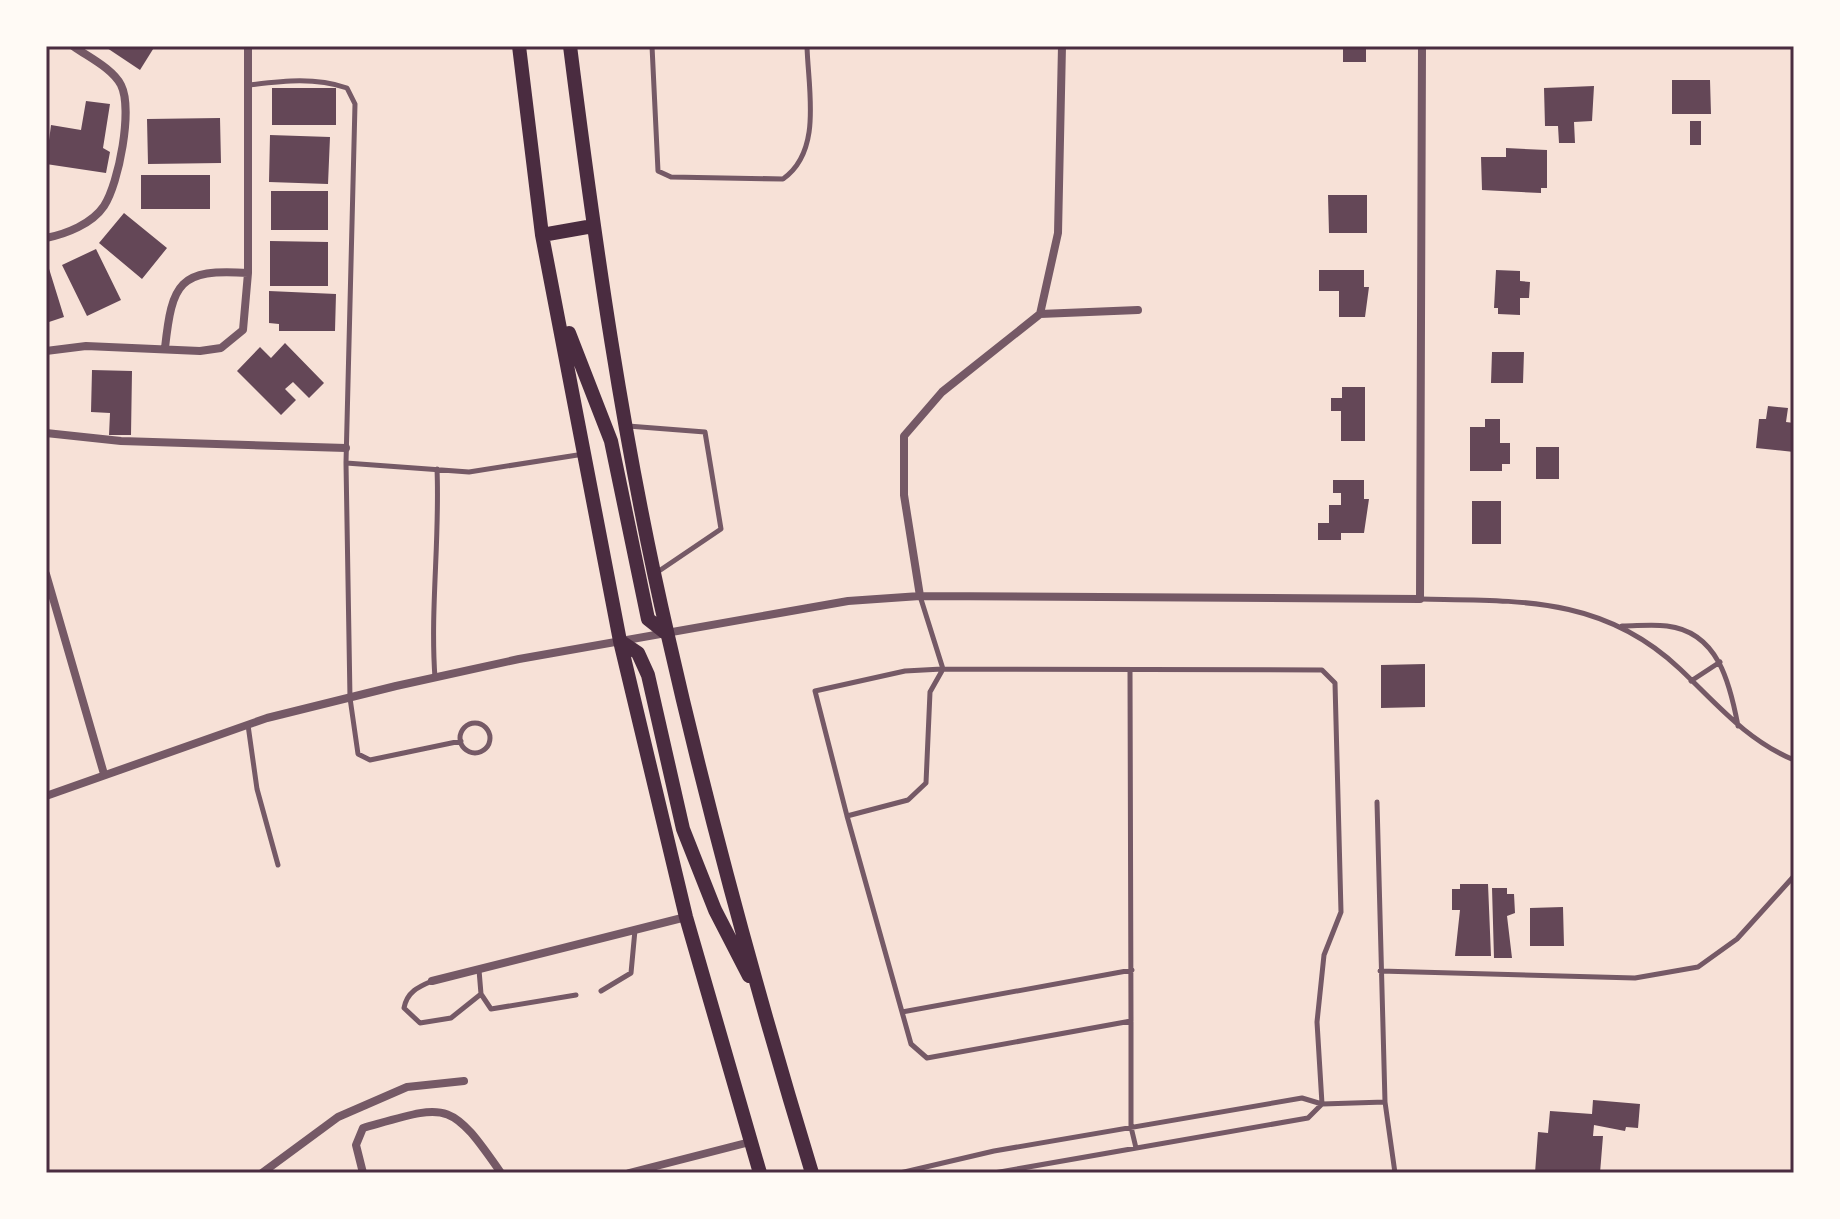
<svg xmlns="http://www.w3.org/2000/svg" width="1840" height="1219" font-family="'Fira Sans Condensed',sans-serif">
<rect width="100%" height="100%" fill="#f7e1d7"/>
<path fill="#644757" d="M104 46H155L140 70Z
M1343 46H1366V62H1343Z
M1672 80H1710L1711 114H1672Z
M1594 86 1592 121 1574 122 1575 143H1559L1558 126H1545L1544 88Z
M272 88H336V125H272Z
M86 101 110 104 103 148 110 152 106 173 46 164 51 125 81 130Z
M220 118 221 163 148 164 147 119Z
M1690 121H1701V145H1690Z
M270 135 330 137 328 184 269 182Z
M1506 148 1547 150V188H1541V193L1482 190 1481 157H1506Z
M141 175H210V209H141Z
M271 191H328V230H271Z
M1328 195H1367V233H1329Z
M124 213 167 248 142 279 99 243Z
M270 241 328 242V286H270Z
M96 249 121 300 87 316 62 265Z
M46 259 64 317 46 323Z
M1319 270H1364V287H1369L1365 317H1339V291H1319Z
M1496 270 1520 271V281L1530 282 1529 298H1520V315L1498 314V308H1494Z
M269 291 336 294 335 331H279V324L269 323Z
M285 343 324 383 309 398 293 382 285 389 296 400 281 415 237 371 260 347 271 358Z
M1492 352H1524L1523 383H1491Z
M92 370 132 371 131 435H109L110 413 91 412Z
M1342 387H1365V441H1341V411H1331V398H1342Z
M1768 406 1788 408 1786 422 1794 423V452L1756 448 1759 419H1766Z
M1485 419H1500V443H1510V464H1502V471H1470V427H1485Z
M1536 447H1559V479H1536Z
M1333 480H1364V499H1369L1364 533H1341V540H1318V523H1329V505H1341V493H1333Z
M1472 501H1501V544H1472Z
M1425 664V707L1381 708V665Z
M1460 884H1488L1491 956H1455L1460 910H1452V889H1460Z
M1492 888H1507V894H1514L1515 913 1507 916 1512 958H1494Z
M1563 907 1564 946H1530V908Z
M1593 1100 1640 1104 1638 1128 1626 1127 1625 1131 1594 1125 1593 1136H1603L1600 1173H1535L1538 1132 1548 1133 1550 1111 1592 1114Z"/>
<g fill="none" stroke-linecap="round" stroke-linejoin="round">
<path stroke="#755966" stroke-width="5" d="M652 46 658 171 671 177 783 179C823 151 808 89 807 46
M249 85C283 81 314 77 347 88L355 104 346 463 350 698 358 754 370 760 461 741
M628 426 705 432 721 529 656 573
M346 463 469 472 584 454
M920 596 943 669 1322 670 1335 683 1341 912 1324 955 1317 1022 1322 1104 1308 1118 994 1173
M1421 599C1519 601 1603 596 1680 669 1716 703 1746 740 1794 760
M1622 626C1637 626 1652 624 1667 626 1718 632 1730 683 1738 726
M943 669 930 692 926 783 908 800 847 816 911 1044 927 1058 1131 1021 1130 670
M435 678C430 609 440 539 437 469
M1691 681 1720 662
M460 738a15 15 0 1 1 30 0a15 15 0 1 1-30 0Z
M248 725 257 789 278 865
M1377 802 1385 1102
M847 816 815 691 905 671 942 669
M479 970 481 994 491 1009 576 995
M1380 971 1635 978 1698 967 1737 939 1794 876
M432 981C418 987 407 992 404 1008L420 1023 451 1018 481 994
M601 991 631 973 635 930
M902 1012 1132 970
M1131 1022V1127L1136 1148
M900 1173 994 1151 1302 1098 1322 1104 1385 1102 1395 1173"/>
<path stroke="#755966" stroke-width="8" d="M46 238C66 234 92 224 104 206 119 183 133 109 121 85 112 68 88 57 73 46
M1040 314 1138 310
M165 348C172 283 179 268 248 273
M46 351 86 346 200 351 221 348 243 330 248 273V46
M46 433 121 441 346 448
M46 574 104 774
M920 596 904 495V436L942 392 1040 314 1058 233 1062 46
M46 796 267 718 396 686 519 659 848 601 920 596 1420 599 1422 46
M432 981 686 917
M262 1173 338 1117 407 1087 464 1081
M363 1173 356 1145 363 1128C448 1104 449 1098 501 1173
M629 1173 750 1142"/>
<path stroke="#4a2c40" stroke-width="14" d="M519 46 542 235 620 641 686 917 760 1173
M570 46C595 244 623 442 668 636 709 816 758 996 812 1173
M542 235 593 226
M569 333 611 441 648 619 667 634
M620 641 638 653 648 675 683 829 715 910 749 976"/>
</g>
<rect width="1840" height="1219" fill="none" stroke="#fffaf5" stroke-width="96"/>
<rect x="48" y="48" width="1744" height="1123" fill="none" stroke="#4a2c40" stroke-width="3"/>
</svg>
